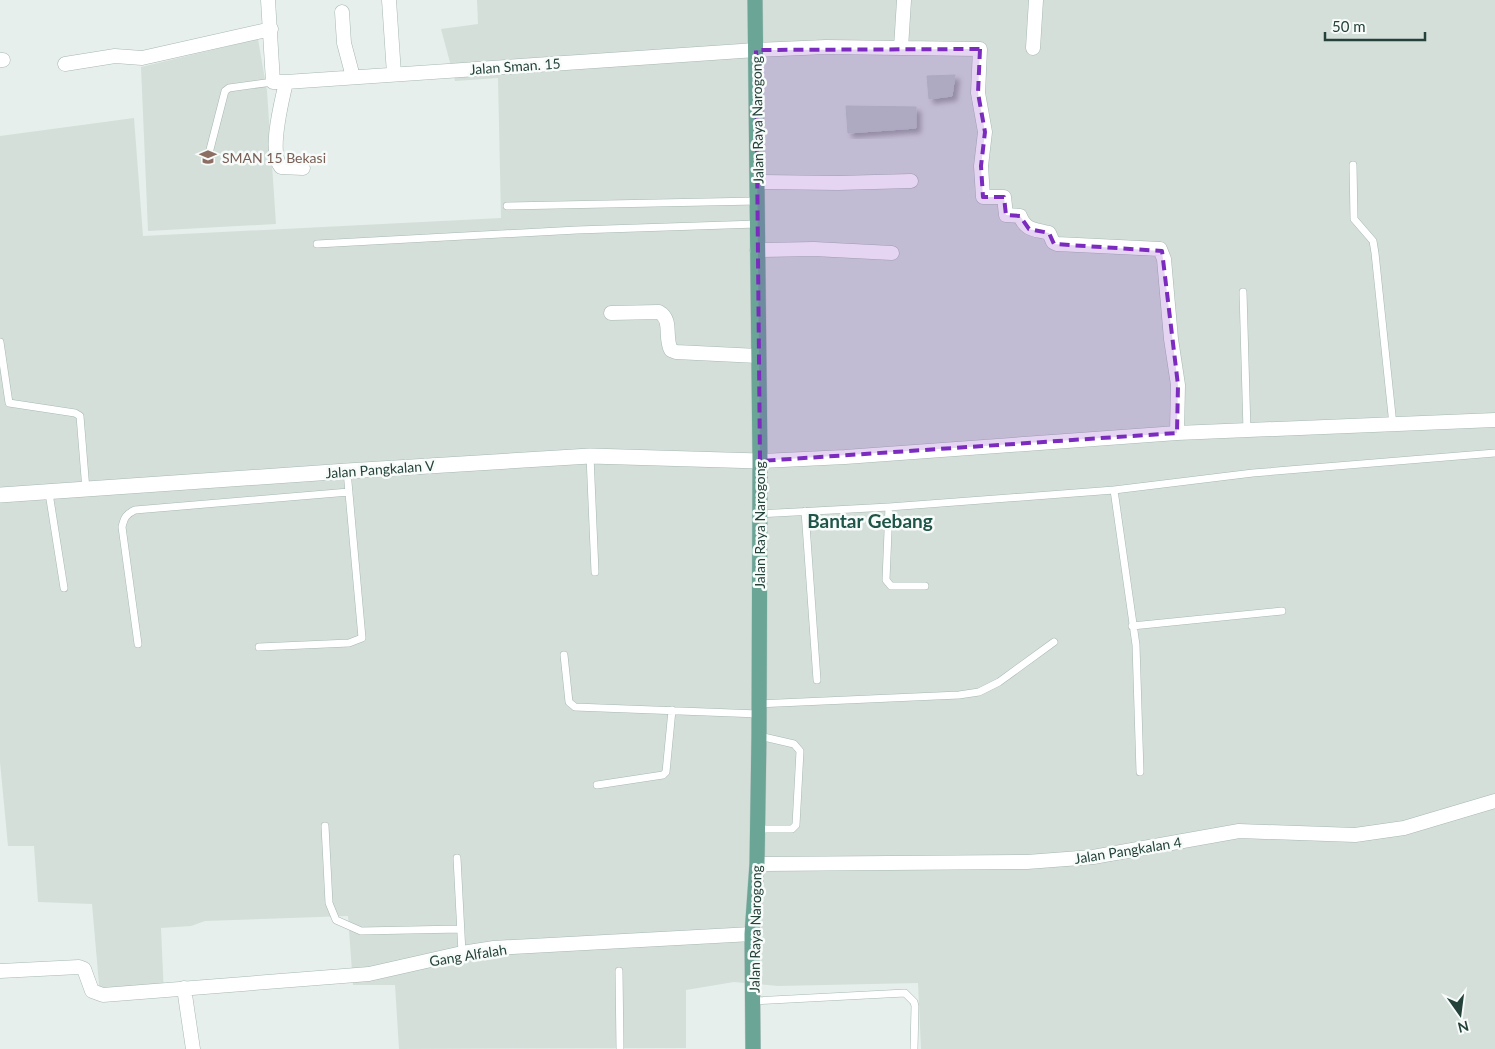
<svg xmlns="http://www.w3.org/2000/svg" width="1495" height="1049" font-family="Lato,sans-serif">
<defs>
<filter id="shadow"><feDropShadow dx="4.5" dy="4.5" stdDeviation="2.5" flood-color="#0004"/></filter>
</defs>
<rect width="100%" height="100%" fill="#e6efeb"/>
<path fill="#d4dfda" d="M477 0H1495V1049H921L918 983 778 986 734 982 686 990V1048L399 1049 395 985H353L348 916 205 921 191 926 161 928 164 996H100L92 904 38 902 34 846H8L0 762V136L134 118 143 236 501 218 498 78 455 81 441 29 478 24Z
M258 39 267 91 276 224 148 231 141 67Z"/>
<path fill="#bbcac4" stroke="#b8c9c2" filter="url(#shadow)" d="M955 75 952 96 929 99 927 76Z
M846 106 916 107V128L848 133Z"/>
<g fill="none" stroke-linecap="round" stroke-linejoin="round">
<g stroke="#a8b8b2" stroke-width="8">
<path id="service" d="M207 161 225 91 229 88 273 82
M1353 165 1354 219 1373 241 1375 253 1393 425
M507 206 757 201
M317 244 577 230 757 224
M1243 292 1247 431
M0 342 9 403 75 413 80 416 86 490
M590 456 595 572
M1114 490 1136 645 1140 772
M49 493 64 588
M889 507 886 580 891 586H925
M805 511 817 680
M759 514 889 507 1114 490 1253 473 1495 453
M1132 626 1282 611
M138 644 122 527C124 518 126 514 135 510L349 492
M259 647 349 643 362 638 347 471
M564 655 569 702 575 707 759 714
M759 704 959 695 979 692 999 682 1054 642
M597 785 663 775 666 772 672 710
M325 826 329 903 336 920 361 931 460 929
M758 829H792L796 825 800 751 794 744 759 736
M457 858 462 953
M619 971 620 1049
M754 1001 905 993 914 1002 915 1006 914 1049"/>
</g>
<g stroke="#a8b8b2" stroke-width="15">
<path id="minor" d="M268 0 273 82H286L756 50 826 47 901 48 904 0
M389 0 394 74
M342 12 344 43 353 77
M901 48 980 49 978 93 985 132 981 166 983 197H1004L1006 215 1020 216C1026 231 1035 229 1049 233L1053 242 1057 244 1160 249 1164 259 1171 339 1178 385 1177 433
M1033 48 1036 0
M0 60H3
M65 64 115 56 142 58 271 29
M286 82C282 101 268 152 281 167L303 168
M758 182 838 183 911 181
M757 250 814 249 892 253
M611 313 659 312C673 320 664 337 671 350L676 352 758 356
M760 461 845 457 1177 433 1495 420
M757 864 1027 862 1093 857 1239 831 1355 835 1404 828 1495 801
M0 971 79 967 84 969 92 991 103 995 369 974 462 953 494 948 752 934
M184 988 193 1049"/>
</g>
<g stroke="#a8b8b2" stroke-width="16">
<path id="tertiary" d="M0 495 347 471 590 456 760 461"/>
</g>
<g stroke="#c2cac8" stroke-width="16">
<path id="primary" d="M753 1049 752 934 757 864 759 736 760 461 755 0"/>
</g>
<use href="#service" stroke="#fff" stroke-width="7"/>
<use href="#minor" stroke="#fff" stroke-width="14"/>
<use href="#tertiary" stroke="#fff" stroke-width="15"/>
<use href="#primary" stroke="#6aa596" stroke-width="15"/>
</g>
<path fill="#7b2cbf" fill-opacity="0.2" stroke="#7b2cbf" stroke-width="4" stroke-dasharray="10 6" stroke-linejoin="round" d="M980 49 978 93 985 132 981 166 983 197H1004L1006 215 1020 216 1029 229 1049 233 1054 244 1162 251 1178 385 1177 433 760 461 756 50Z"/>
<defs>
<g id="school-bare" transform="scale(1.35)"><path d="M0-5L7-2L0 1L-7-2ZM-4 1L0 2.5L4 1V4Q0 6-4 4Z" fill="#8d6e63" stroke="#f7fbf9" stroke-width="2.5" paint-order="stroke"/></g>
</defs>
<g fill-rule="evenodd">
<use href="#school-bare" x="208" y="157"/>
</g>
<g text-anchor="middle" dominant-baseline="central" stroke-width="5" stroke-linejoin="round" paint-order="stroke">
<g font-size="14" fill="#24423a" stroke="#f7fbf9">
<text transform="translate(515 66) rotate(-4)">Jalan Sman. 15</text>
<text transform="translate(757 120) rotate(-91)">Jalan Raya Narogong</text>
<text transform="translate(380 469) rotate(-4)">Jalan Pangkalan V</text>
<text transform="translate(759 525) rotate(-90)">Jalan Raya Narogong</text>
<text transform="translate(1128 850) rotate(-9)">Jalan Pangkalan 4</text>
<text transform="translate(755 929) rotate(-89)">Jalan Raya Narogong</text>
<text transform="translate(468 955) rotate(-9)">Gang Alfalah</text>
</g>
<g font-size="14" fill="#785e54" stroke="#f7fbf9" text-anchor="start">
<text x="222" y="157">SMAN 15 Bekasi</text>
</g>
<g font-size="19" font-weight="bold" fill="#1f5548" stroke="#f7fbf9">
<text x="870" y="520">Bantar Gebang</text>
</g>
</g>
<g transform="translate(1460 1014) rotate(166)" stroke="#f7fbf9" stroke-width="4" paint-order="stroke">
<path d="M0-4L9 19L0 12L-9 19Z" fill="#24423a"/>
<text y="-8" font-size="14" font-weight="bold" text-anchor="middle" fill="#24423a">N</text>
</g>
<path d="M1325 32v8h100v-8" fill="none" stroke="#24423a" stroke-width="2.5"/>
<text x="1332" y="32" font-size="15" fill="#24423a" stroke="#f7fbf9" stroke-width="4" paint-order="stroke">50 m</text>
</svg>
